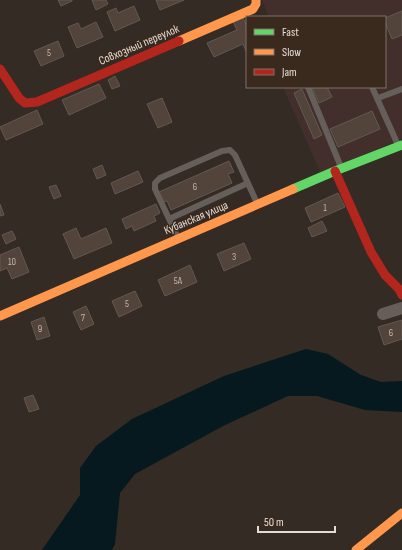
<svg xmlns="http://www.w3.org/2000/svg" width="402" height="550" font-family="'Sofia Sans Condensed',sans-serif">
<rect width="100%" height="100%" fill="#342b24"/>
<path fill="#422f2c" d="M262 0H402V139L320 172 283 87H385V17H269Z"/>
<path fill="#05191f" d="M306 349 328 354 361 375 381 382 402 381V412L365 410 317 396H288L225 425 135 474 120 493 115 544 112 550H42L80 495V468L96 446 132 419 224 376Z"/>
<path fill="#52433b" stroke="#615953" d="M58 0H72V1L61 6Z
M92 0H106L108 4 96 10Z
M156 0H184L160 10Z
M134 6 140 20 115 31 107 12 116 8 118 13Z
M402 11V35L392 39 385 22V18Z
M242 15 247 27V53L243 44 214 57 207 43 237 30 232 20Z
M96 22 103 37 77 48 68 27 78 23 81 29Z
M58 41 64 56 41 66 34 51Z
M115 76 120 86 112 89 108 80Z
M99 84 106 98 69 115 62 100Z
M312 87H327L332 97 319 103Z
M302 89 322 135 314 139 294 93Z
M162 98 172 122 158 128 147 104Z
M37 110 43 124 6 140 0 127Z
M372 111 380 129 338 147 330 129Z
M229 161 234 172 228 174 232 183 171 210 167 201 163 202 159 192Z
M102 165 106 175 97 179 93 169Z
M138 171 143 182 115 194 111 183Z
M56 185 61 196 54 199 49 187Z
M338 193 345 207 311 222 305 208Z
M0 204 4 215 0 216Z
M156 204 160 213 154 216 156 221 134 231 132 226 126 229 122 219Z
M322 221 327 231 312 237 308 228Z
M76 228 81 239 106 228 112 243 74 259 63 234Z
M12 231 16 239 6 244 2 235Z
M244 243 251 259 224 271 217 254Z
M19 247 29 272 12 279 7 268 0 271V255Z
M190 265 197 282 165 296 158 280Z
M135 291 142 306 119 317 112 301Z
M86 306 94 324 81 330 73 312Z
M44 317 50 336 37 340 31 322Z
M402 320V339L384 345 378 327Z
M33 395 39 409 29 412 24 398Z"/>
<g fill="none" stroke-linecap="round" stroke-linejoin="round">
<path stroke="#655e59" stroke-width="6" d="M308 87 341 167
M372 87 398 145
M378 98 402 89
M169 219 248 183
M178 238 155 189V183L160 178 222 151 230 150 235 155 257 203"/>
<path stroke="#655e59" stroke-width="12" d="M383 314 402 308"/>
<path stroke="#63d668" stroke-width="9" d="M293 189 335 171 402 145"/>
<path stroke="#ff974d" stroke-width="9" d="M179 41 253 9 256 4V0
M0 316 293 189
M356 550 402 513"/>
<path stroke="#b3261e" stroke-width="9" d="M0 69 19 98 25 103 37 102 179 41
M335 171 371 252 385 275 399 289 402 295"/>
</g>
<g text-anchor="middle" dominant-baseline="central" stroke-width="3" stroke-linejoin="round" paint-order="stroke">
<g font-size="10" fill="#c1b6ae">
<text x="49" y="53">5</text>
<text x="195" y="187">6</text>
<text x="325" y="208">1</text>
<text x="234" y="257">3</text>
<text x="12" y="262">10</text>
<text x="178" y="281">5А</text>
<text x="127" y="304">5</text>
<text x="83" y="318">7</text>
<text x="40" y="329">9</text>
<text x="391" y="333">6</text>
</g>
<g font-size="12" fill="#e6dcd4" stroke="#3a2a1e">
<text transform="translate(139 45) rotate(-23)">Совхозный переулок</text>
<text transform="translate(196 218) rotate(-23)">Кубанская улица</text>
</g>
</g>
<rect x="246" y="16" width="140" height="72" fill="#3a2a1e" stroke="#7f7167"/>
<rect x="254" y="29" width="20" height="6" fill="#63d668" stroke="#7f7167"/>
<text x="282" y="36" font-size="12" fill="#e6dcd4">Fast</text>
<rect x="254" y="49" width="20" height="6" fill="#ff974d" stroke="#7f7167"/>
<text x="282" y="56" font-size="12" fill="#e6dcd4">Slow</text>
<rect x="254" y="69" width="20" height="6" fill="#b3261e" stroke="#7f7167"/>
<text x="282" y="76" font-size="12" fill="#e6dcd4">Jam</text>
<path d="M258 526v6h77v-6" fill="none" stroke="#e6dcd4" stroke-width="2"/>
<text x="264" y="526" font-size="12" fill="#e6dcd4" stroke="#3a2a1e" stroke-width="3" paint-order="stroke">50 m</text>
</svg>
